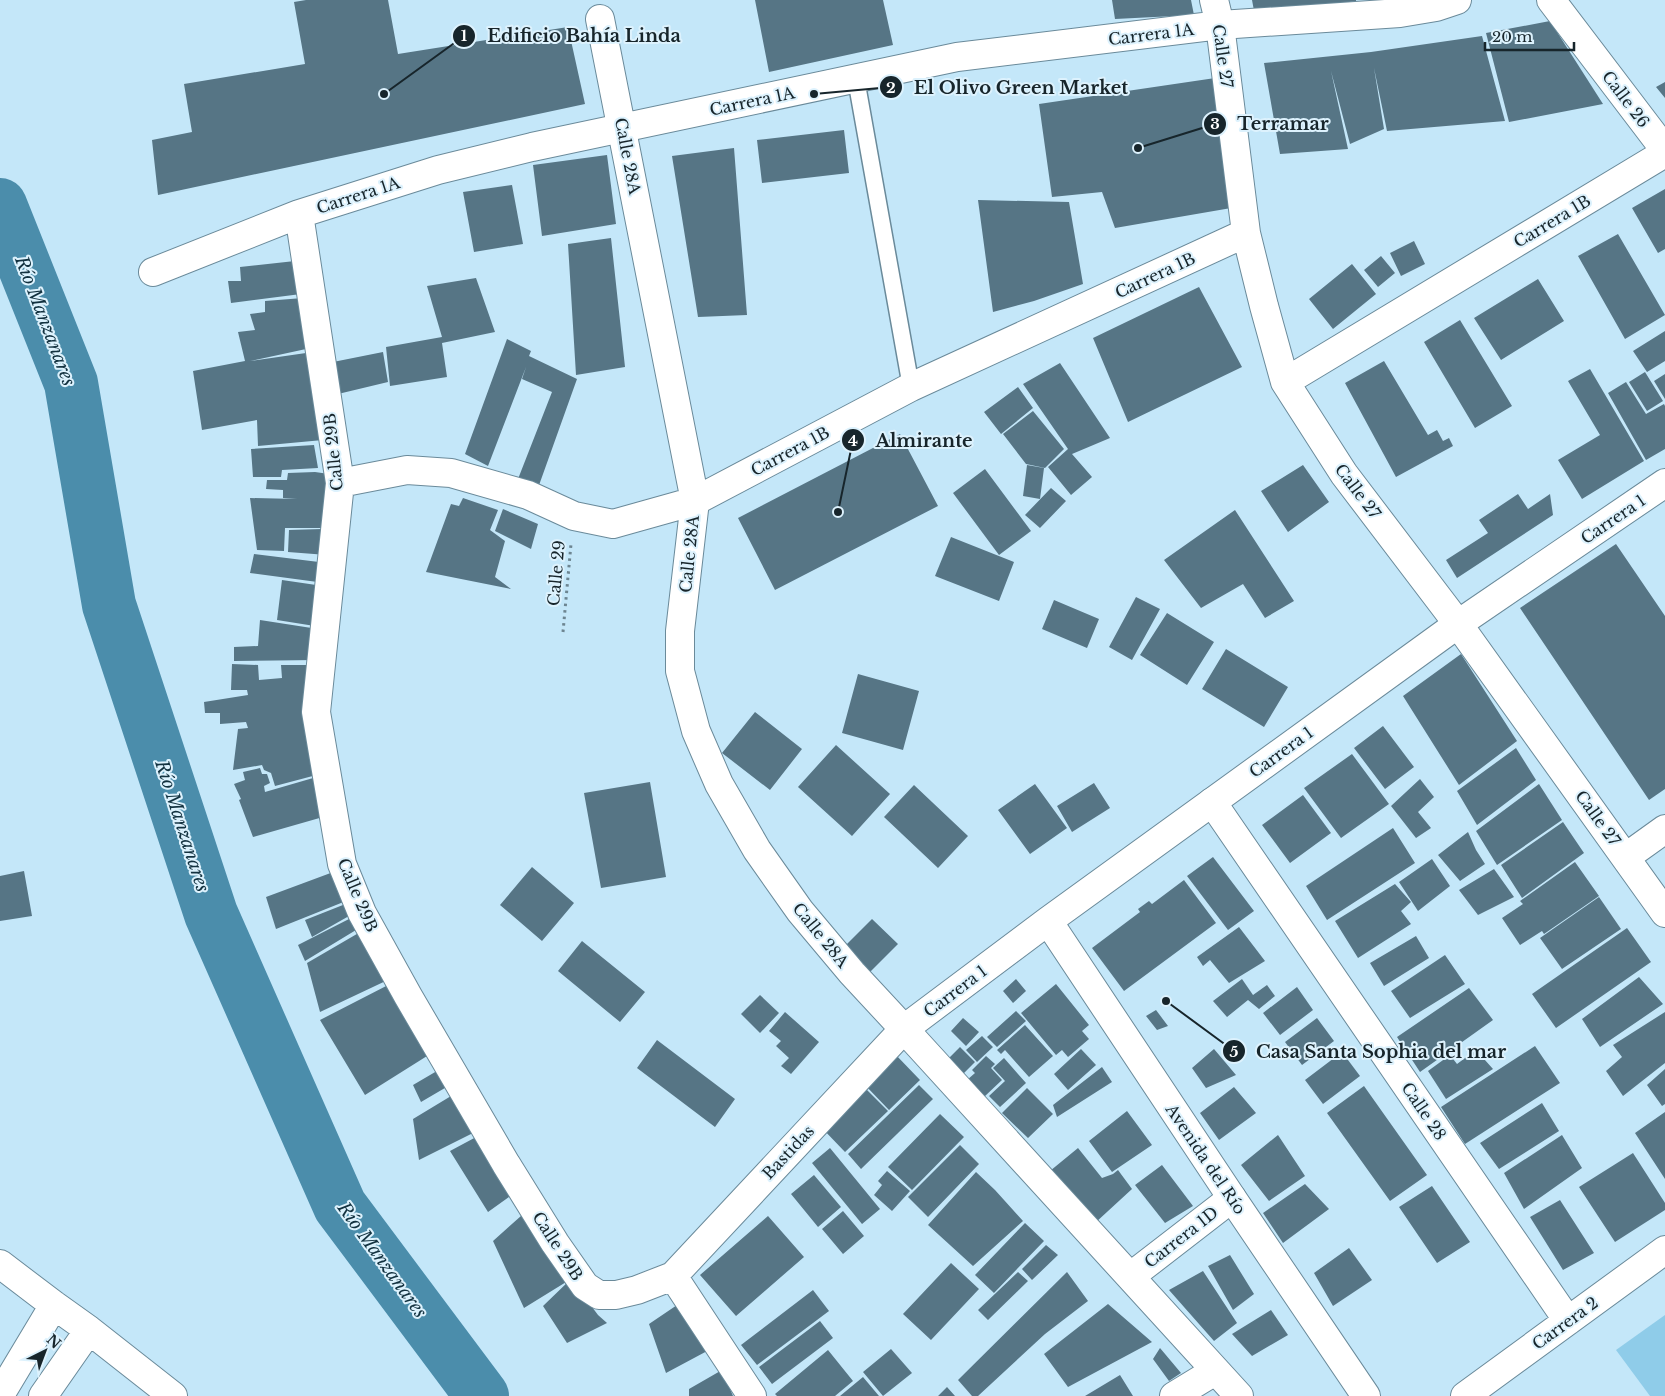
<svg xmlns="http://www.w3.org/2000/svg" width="1665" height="1396" font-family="'Libre Baskerville',serif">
<rect width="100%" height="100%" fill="#c4e7f9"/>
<path fill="#8fcce9" d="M1665 1315V1396H1650L1616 1350Z"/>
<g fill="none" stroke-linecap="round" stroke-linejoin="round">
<path stroke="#4b8dab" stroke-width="54" d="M0 205 71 383 109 605 211 914 340 1206 482 1396"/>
</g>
<path fill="#567585" d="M306 0H388L398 54 568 27 585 104 158 195 152 140 192 132 184 84 305 64 294 2Z
M755 0H883L893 45 769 72Z
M1112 0H1191L1194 15 1115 19Z
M1252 0H1356V1L1255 16Z
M1550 21 1603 104 1509 122 1486 33Z
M1482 36 1505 121 1387 131 1374 68 1384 129 1350 144 1331 71 1348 149 1280 154 1264 63 1371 52Z
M1222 77 1237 207 1115 228 1102 192 1052 197 1039 104Z
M1665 82V98L1656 87Z
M844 130 849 173 762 183 757 140Z
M734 148 747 315 698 317 672 156Z
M607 155 616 224 542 236 533 165Z
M512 185 523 244 474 252 463 192Z
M1665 189V249L1658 253 1632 208Z
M978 200 1069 202 1083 284 1034 301 993 312Z
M1618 234 1665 315 1625 339 1578 256Z
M611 238 625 367 576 375 568 244Z
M1414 241 1425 264 1401 276 1390 253Z
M1381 256 1395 273 1378 287 1364 270Z
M295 261 301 294 231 303 228 281H241L240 267Z
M1352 264 1376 294 1333 329 1309 299Z
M476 278 495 332 442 343 447 377 390 386 386 347 442 337 427 286Z
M1538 279 1564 321 1501 360 1474 318Z
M1199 287 1242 367 1128 422 1093 338Z
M303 298 309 337 304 338 306 349 250 361 306 353 310 381 323 440 258 446 257 420 202 430 193 371 245 361 238 332 255 330 250 314 265 312V301Z
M1460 320 1512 406 1475 428 1424 342Z
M1665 331V361L1647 372 1633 351Z
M507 339 531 351 529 356 577 379 538 488 518 479 552 392 522 379 526 367 488 466 465 454Z
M383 352 388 382 338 394 333 362Z
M1384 361 1428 435 1437 430 1443 441 1449 438 1453 446 1396 477 1345 383Z
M1060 363 1110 438 1072 454 1092 477 1071 495 1048 467 1068 449 1023 384Z
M1590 369 1644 461 1582 499 1558 460 1600 435 1568 381Z
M1645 372 1663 401 1647 411 1629 382Z
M1665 374V399L1654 381Z
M1626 382 1646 414 1664 404 1665 406V449L1646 460 1608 393Z
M1018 387 1033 408 1001 434 984 412Z
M1033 411 1064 449 1045 468 1026 464 1003 434Z
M900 434 938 506 775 590 738 518Z
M314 445 318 468 282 470 281 477H253L251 449Z
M1027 465 1044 468 1040 499 1023 496Z
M1303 465 1329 502 1288 532 1261 491Z
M985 469 1031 531 999 555 953 493Z
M315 472 329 474 331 528H285L284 551 257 550 250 498 297 499 283 498V490L266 489 267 480H287L288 473Z
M1051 488 1066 501 1040 528 1025 515Z
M1518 494 1528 509 1550 494 1553 515 1457 578 1446 560 1488 533 1479 520Z
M463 498 498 510 490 530 505 541 495 577 511 589 426 572 451 504 459 506Z
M503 509 538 524 531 549 495 531Z
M1235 510 1294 601 1265 618 1243 584 1201 608 1164 560Z
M322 529 327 555 288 552 289 530Z
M951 537 1014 562 999 601 935 576Z
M1616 544 1665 616V789L1649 800 1520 608Z
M254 554 327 563 325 583 250 573Z
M282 580 323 586 321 627 277 620Z
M1136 597 1160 609 1132 660 1109 647Z
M1054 600 1099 619 1087 648 1042 629Z
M1167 613 1214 642 1187 685 1140 655Z
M260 620 318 629 316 660 234 661V647L258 646Z
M1226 649 1288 687 1264 727 1202 689Z
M1461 654 1517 741 1459 785 1403 696Z
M232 664 258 665 259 680 282 678 281 665H318L324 773 275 786 271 773 264 770 262 765 233 770 238 729 248 728 246 722 220 724V713H205L204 702 248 695 247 690H231Z
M858 674 919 691 903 750 842 733Z
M755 712 802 749 770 790 722 753Z
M1383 726 1414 767 1385 789 1354 748Z
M836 745 890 794 852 836 798 787Z
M1516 748 1536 780 1477 825 1457 791Z
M1352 754 1389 804 1341 838 1304 788Z
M260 768 262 774H267L270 783 264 786 265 792 320 776 330 815 253 837 239 800 241 799 234 784 245 780 243 772Z
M1420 779 1434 797 1418 812 1431 828 1416 838 1391 806Z
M650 782 666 877 601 888 584 793Z
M1094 783 1110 808 1072 832 1057 806Z
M1035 784 1067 828 1030 854 998 810Z
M1539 784 1562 820 1497 865 1476 831Z
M914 785 968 836 938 868 884 817Z
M1303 795 1331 833 1290 863 1262 825Z
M1563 822 1584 853 1522 898 1501 865Z
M1393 828 1415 863 1327 920 1306 886Z
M1468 832 1476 850 1485 864 1460 881 1438 855Z
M1213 857 1254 911 1228 930 1187 876Z
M1432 859 1450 886 1418 911 1399 882Z
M1575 862 1599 896 1544 934 1542 931 1520 945 1502 918 1523 904 1520 901Z
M532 867 574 903 542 941 500 905Z
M1494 869 1514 897 1478 915 1459 890Z
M24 871 32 916 0 921V876Z
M336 871 346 901 276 929 266 897Z
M1184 880 1216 923 1124 991 1092 948 1140 912 1138 909 1149 901 1152 904Z
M1395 884 1411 902 1401 911 1411 924 1358 958 1335 921Z
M1599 897 1621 929 1562 969 1540 938Z
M348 903 349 916 312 937 305 920Z
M349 919 356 930 305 961 298 945Z
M872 919 898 944 866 976 840 951Z
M1239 927 1265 961 1229 983 1210 960 1203 966 1197 957Z
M1627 928 1651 962 1556 1028 1532 994Z
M362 931 392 978 320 1012 307 963Z
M1416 936 1429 958 1384 986 1370 963Z
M582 941 645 992 620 1022 558 971Z
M1445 955 1465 984 1410 1018 1391 991Z
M1639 977 1663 1004 1600 1047 1582 1019Z
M1016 979 1026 991 1013 1003 1003 991Z
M1242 979 1253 995 1267 985 1275 996 1259 1009 1248 1000 1227 1017 1213 1001Z
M392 983 435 1051 365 1095 320 1020Z
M1056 984 1089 1025 1082 1031 1089 1039 1068 1057 1062 1050 1056 1055 1021 1013Z
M1297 987 1313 1010 1280 1035 1263 1013Z
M1469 988 1493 1020 1420 1072 1397 1037Z
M760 995 779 1013 760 1033 741 1014Z
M1156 1010 1168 1026 1157 1030 1146 1016Z
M1016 1011 1026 1021 997 1047 987 1037Z
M785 1012 819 1042 791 1074 781 1066 789 1058 776 1046 781 1041 769 1031Z
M1665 1012V1063L1623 1096 1606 1071 1622 1057 1613 1045Z
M963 1018 979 1032 966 1046 951 1031Z
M1317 1018 1334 1041 1302 1065 1285 1042Z
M1025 1025 1053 1056 1029 1077 1005 1050 1001 1054 997 1050Z
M982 1036 993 1047 977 1062 966 1050Z
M657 1040 735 1099 715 1127 637 1068Z
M1535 1046 1560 1083 1465 1144 1441 1107Z
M960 1047 975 1062 962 1075 947 1060Z
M1081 1049 1096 1065 1068 1090 1054 1074Z
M1214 1049 1236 1075 1206 1088 1192 1068Z
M1476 1050 1493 1069 1446 1099 1428 1071 1450 1055 1457 1064Z
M1342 1052 1360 1076 1323 1104 1305 1080Z
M895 1054 920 1080 889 1110 864 1084Z
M986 1056 995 1064 991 1068 1002 1080 984 1097 967 1080 975 1073 972 1070Z
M1004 1058 1026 1083 1000 1107 989 1096 1005 1081 993 1068Z
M1102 1067 1112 1082 1057 1117 1053 1105Z
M442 1068 450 1085 421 1102 413 1085Z
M1665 1069V1104L1662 1106 1647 1085Z
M919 1085 933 1099 861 1169 848 1154Z
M863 1086 888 1111 845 1152 821 1127Z
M1364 1086 1427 1175 1390 1201 1327 1113Z
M1234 1087 1256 1113 1219 1140 1200 1113Z
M1027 1088 1053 1114 1028 1138 1002 1113Z
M456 1093 475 1132 419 1160 413 1119Z
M1542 1103 1559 1131 1499 1169 1480 1143Z
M1127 1111 1152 1145 1112 1172 1089 1141Z
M1665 1112V1179L1635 1133Z
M940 1114 964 1137 912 1190 888 1167Z
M1278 1135 1305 1176 1269 1201 1241 1165Z
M1562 1135 1582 1168 1524 1209 1504 1173Z
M478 1136 520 1189 488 1212 450 1151Z
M960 1145 979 1164 928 1217 908 1197Z
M830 1148 880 1209 862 1224 812 1163Z
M1078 1148 1102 1178 1113 1174 1118 1170 1132 1189 1095 1223 1050 1171Z
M1633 1153 1665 1203V1210L1615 1242 1579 1187Z
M1162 1165 1193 1206 1165 1223 1135 1185Z
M887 1171 910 1191 892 1211 874 1195 882 1185 878 1181Z
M976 1172 995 1190 1023 1221 973 1266 928 1225Z
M814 1175 841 1207 818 1227 791 1194Z
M1305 1184 1329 1209 1283 1243 1263 1213Z
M1432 1186 1470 1242 1437 1263 1399 1207Z
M1560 1200 1594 1253 1563 1270 1530 1217Z
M530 1208 571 1279 598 1315 607 1323 567 1343 543 1306 571 1279 524 1308 493 1241Z
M843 1211 864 1236 843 1254 822 1229Z
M768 1216 804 1257 736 1316 700 1275Z
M1025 1223 1044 1241 994 1293 975 1275Z
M1046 1245 1058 1255 1032 1280 1022 1269Z
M1349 1248 1372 1280 1333 1306 1314 1273Z
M1230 1255 1254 1294 1233 1310 1208 1266Z
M951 1263 979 1289 931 1340 903 1314Z
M1203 1271 1237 1323 1214 1341 1169 1290Z
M1018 1272 1028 1281 988 1320 978 1310Z
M1067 1272 1088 1301 1045 1334 978 1396H972L958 1380Z
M813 1290 829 1311 757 1365 741 1345Z
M683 1301 709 1350 666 1373 649 1324Z
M1108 1304 1152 1342 1068 1387 1044 1354Z
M1271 1310 1288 1335 1252 1356 1232 1334Z
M820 1321 833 1338 772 1384 759 1367Z
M1160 1348 1181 1373 1169 1381 1153 1359Z
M891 1349 912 1373 883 1396 863 1372Z
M828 1350 853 1381 835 1396H777L775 1394Z
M722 1370 733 1396H689V1389Z
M1120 1375 1133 1396H1085Z
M863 1377 879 1396H840Z
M947 1387 955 1396H938Z"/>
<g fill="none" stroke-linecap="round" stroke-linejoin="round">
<g stroke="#6a8a9a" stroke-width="19">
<path id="service" d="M856 79 911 387"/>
</g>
<g stroke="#6a8a9a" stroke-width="30">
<path id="minor" d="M1214 0 1220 25 1246 233 1264 306 1285 382 1344 474 1458 624 1665 913
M1551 0 1665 150
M299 214 340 483 316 712 342 864 362 913 408 996 506 1164 555 1243 585 1286 599 1295H616L637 1290 673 1276 904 1029 852 973 800 911 757 850 719 784 696 731 680 671V631L695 501 600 19
M153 272 299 214 438 170 532 147 957 57 1220 25 1400 13 1436 7 1457 0
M1285 382 1665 153
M340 483 407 470 451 473 528 495 574 516 613 524 695 501 911 387 1246 233
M1212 802 1568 1321
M1626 857 1665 829
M0 1264 54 1305 89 1330 173 1396
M673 1276 752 1396
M1131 1276 1232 1198
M0 1395 54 1305
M43 1396 89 1330
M1174 1396 1215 1371
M1465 1396 1665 1250"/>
</g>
<g stroke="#6a8a9a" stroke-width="30">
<path id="tertiary" d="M1048 921 1232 1198 1366 1396
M1239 1396 904 1029 1048 921 1458 624 1665 483"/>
</g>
<path stroke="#6d8591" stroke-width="3" stroke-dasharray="2.5 4" stroke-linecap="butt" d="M563 632 571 544"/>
<use href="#service" stroke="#fff" stroke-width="16"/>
<use href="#minor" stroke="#fff" stroke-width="28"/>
<use href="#tertiary" stroke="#fff" stroke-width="28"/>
</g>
<g text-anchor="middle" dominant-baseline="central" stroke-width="4" stroke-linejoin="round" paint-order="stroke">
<g font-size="16" fill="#17252b" stroke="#ddf2fd">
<text transform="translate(1151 34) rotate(-7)">Carrera 1A</text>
<text transform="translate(1223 56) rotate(82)">Calle 27</text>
<text transform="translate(1626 99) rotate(53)">Calle 26</text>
<text transform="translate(752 101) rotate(-12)">Carrera 1A</text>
<text transform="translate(628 156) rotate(79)">Calle 28A</text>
<text transform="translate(358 195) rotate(-18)">Carrera 1A</text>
<text transform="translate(1552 221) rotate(-31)">Carrera 1B</text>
<text transform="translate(1155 275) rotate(-25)">Carrera 1B</text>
<text transform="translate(790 451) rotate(-28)">Carrera 1B</text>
<text transform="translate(333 452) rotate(-96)">Calle 29B</text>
<text transform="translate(1358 491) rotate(53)">Calle 27</text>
<text transform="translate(1613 519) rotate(-34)">Carrera 1</text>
<text transform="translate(689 554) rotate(-84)">Calle 28A</text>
<text transform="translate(556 573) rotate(-85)">Calle 29</text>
<text transform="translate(1281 752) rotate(-36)">Carrera 1</text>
<text transform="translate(1598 818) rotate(54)">Calle 27</text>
<text transform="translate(358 895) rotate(67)">Calle 29B</text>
<text transform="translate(821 935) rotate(51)">Calle 28A</text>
<text transform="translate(955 991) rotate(-37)">Carrera 1</text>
<text transform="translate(1424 1111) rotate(56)">Calle 28</text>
<text transform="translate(788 1152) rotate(-47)">Bastidas</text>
<text transform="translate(1206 1159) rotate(56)">Avenida del Río</text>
<text transform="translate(1181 1237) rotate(-38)">Carrera 1D</text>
<text transform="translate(558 1246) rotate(57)">Calle 29B</text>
<text transform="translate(1565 1323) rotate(-36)">Carrera 2</text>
</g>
<g font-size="18" font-style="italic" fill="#133240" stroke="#ddf2fd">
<text transform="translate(45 321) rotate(69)">Río Manzanares</text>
<text transform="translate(182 826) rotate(72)">Río Manzanares</text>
<text transform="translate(382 1260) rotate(54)">Río Manzanares</text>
</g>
</g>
<path fill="none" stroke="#17252b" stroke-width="2" d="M384 94L464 36M814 94L891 87M1138 148L1215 124M838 512L853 440M1166 1001L1234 1051"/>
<g fill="#17252b" stroke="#ddf2fd" stroke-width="2">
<circle cx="384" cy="94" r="5"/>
<circle cx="814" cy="94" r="5"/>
<circle cx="1138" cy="148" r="5"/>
<circle cx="838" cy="512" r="5"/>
<circle cx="1166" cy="1001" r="5"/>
<circle cx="464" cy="36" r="12"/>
<circle cx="891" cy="87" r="12"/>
<circle cx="1215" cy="124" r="12"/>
<circle cx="853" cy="440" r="12"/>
<circle cx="1234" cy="1051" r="12"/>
</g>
<g font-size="15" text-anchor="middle" font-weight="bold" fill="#fff">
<text x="464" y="41">1</text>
<text x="891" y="93">2</text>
<text x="1215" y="129">3</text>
<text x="853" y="446">4</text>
<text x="1234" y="1057">5</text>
</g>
<g font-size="18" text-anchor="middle" font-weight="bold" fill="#17252b" stroke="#ddf2fd" stroke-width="4" stroke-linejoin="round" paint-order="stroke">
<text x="584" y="42">Edificio Bahía Linda</text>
<text x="1021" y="94">El Olivo Green Market</text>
<text x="1283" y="130">Terramar</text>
<text x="924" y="447">Almirante</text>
<text x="1381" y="1058">Casa Santa Sophia del mar</text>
</g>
<g transform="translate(45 1351) rotate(42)" stroke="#ddf2fd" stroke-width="4" paint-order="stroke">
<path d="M0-4L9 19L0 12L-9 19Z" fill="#17252b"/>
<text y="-8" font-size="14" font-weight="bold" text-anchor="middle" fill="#17252b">N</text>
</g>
<path d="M1485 42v8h89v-8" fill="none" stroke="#17252b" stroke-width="2.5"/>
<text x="1492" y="42" font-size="15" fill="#17252b" stroke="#ddf2fd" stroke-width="4" paint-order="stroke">20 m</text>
</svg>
